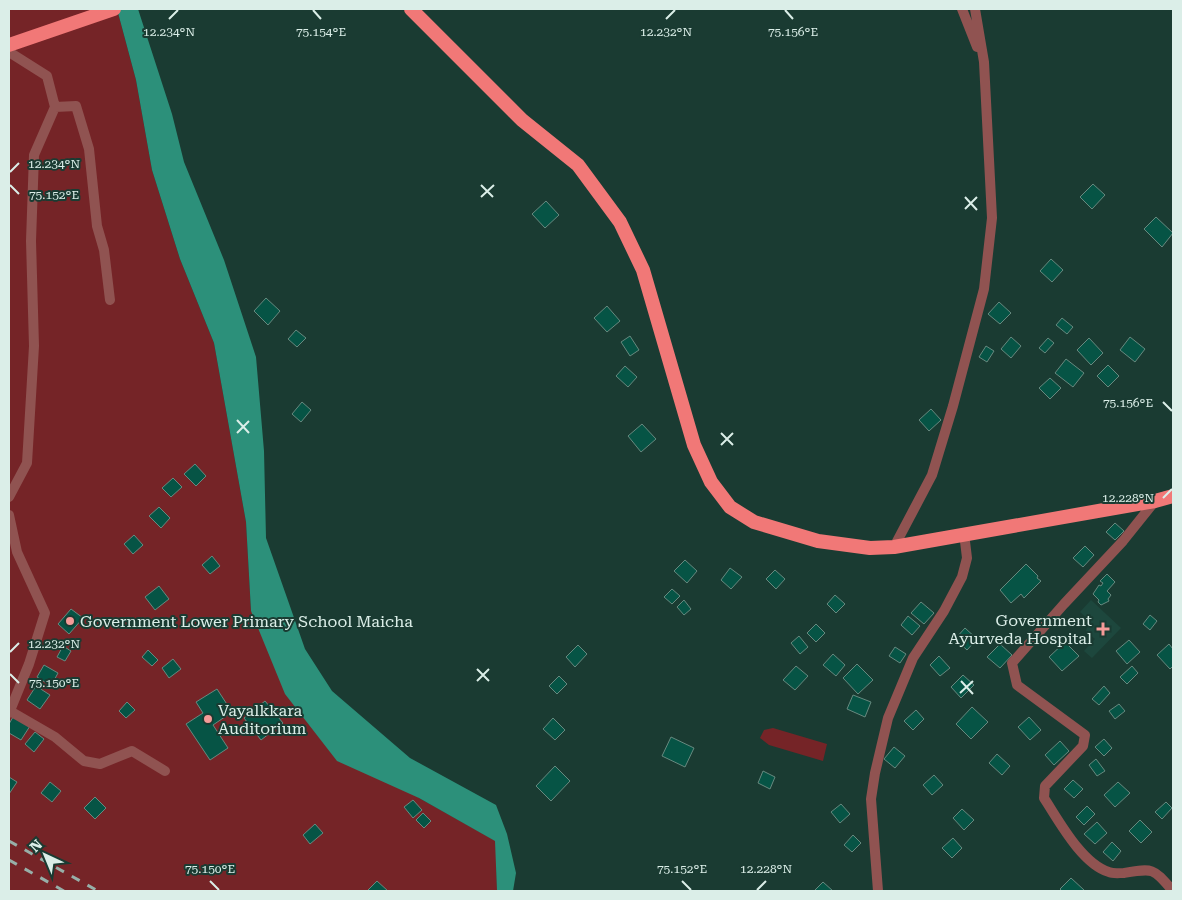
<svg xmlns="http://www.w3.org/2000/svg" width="1182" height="900" font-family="'Roboto Serif',serif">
<rect width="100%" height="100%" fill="#1a3b32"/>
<path fill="#1d473d" d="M1091 600 1121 628 1092 658 1084 651 1095 639 1086 631 1089 620 1080 612Z"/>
<path fill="#752427" d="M9 9H117L136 80 152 170 180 259 214 343 246 522 251 611 419 798 496 841 497 891H9Z
M773 728 827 744 823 761 769 745 760 738 764 730Z"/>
<path fill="#2c907a" d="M117 9H138L172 114 184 162 224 260 256 357 264 451 266 538 305 649 332 691 410 758 496 805 507 834 516 873 513 891H497L495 841 419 798 337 761 285 694 251 611 246 522 214 343 180 259 152 170 136 80Z"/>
<path fill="#065445" stroke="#67897f" d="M1093 184 1105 195 1092 209 1080 197Z
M546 201 559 215 545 228 532 214Z
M1156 217 1173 233 1162 247 1144 229Z
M1051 259 1063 270 1052 282 1040 271Z
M266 298 280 311 268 325 254 311Z
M999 302 1011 313 1000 324 988 314Z
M607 306 620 321 607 332 594 318Z
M1062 318 1073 327 1067 334 1056 325Z
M296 330 306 338 297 347 288 339Z
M630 336 639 350 630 356 621 342Z
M1011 337 1021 346 1011 358 1001 349Z
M1130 337 1145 349 1135 362 1120 350Z
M1048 338 1054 343 1045 353 1039 348Z
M1089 338 1103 353 1091 365 1077 350Z
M986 346 994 351 987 362 979 357Z
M1066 359 1084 373 1073 387 1055 373Z
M1108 365 1119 376 1108 387 1097 376Z
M625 366 637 377 628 387 616 376Z
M1050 378 1061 388 1050 399 1039 388Z
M302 402 311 410 301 422 292 414Z
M931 409 941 420 929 431 919 420Z
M642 424 656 439 641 452 628 436Z
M195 464 206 476 196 486 184 474Z
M173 478 182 487 171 497 162 488Z
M159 507 170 518 161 528 149 516Z
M1115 523 1124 531 1115 540 1106 532Z
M134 535 143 545 133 554 124 544Z
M1085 546 1094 555 1083 567 1073 558Z
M212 556 220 566 210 574 202 565Z
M685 560 697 571 687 583 674 571Z
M1026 564 1038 576 1037 578 1041 581 1024 598 1021 594 1011 603 1000 590Z
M730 568 742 577 731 589 721 580Z
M775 570 785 579 776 589 766 579Z
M1107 574 1115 582 1107 591 1111 595 1108 599 1109 601 1101 605 1098 602 1099 600 1093 594 1099 585 1101 586 1103 583 1100 581Z
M159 586 169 599 155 610 145 597Z
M672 589 680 596 672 604 664 597Z
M835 595 845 604 836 613 827 604Z
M684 600 691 609 684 615 677 607Z
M921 602 934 613 924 624 911 613Z
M71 609 83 618 69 634 58 624Z
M1150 615 1157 621 1150 630 1143 624Z
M908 616 920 626 912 635 901 625Z
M816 624 825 633 816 642 807 633Z
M965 628 977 639 967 650 955 639Z
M799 636 808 647 800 654 791 643Z
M1129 640 1140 652 1127 664 1116 651Z
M1065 642 1079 656 1062 671 1049 657Z
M1000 644 1012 655 1000 668 987 657Z
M1169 644 1173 649V666L1170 669 1157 655Z
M578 645 587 654 575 667 566 657Z
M63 646 71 651 65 661 57 657Z
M895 647 906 654 900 663 889 656Z
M148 650 158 660 152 666 142 657Z
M833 654 845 665 836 676 823 665Z
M939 656 950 668 940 676 930 665Z
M173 659 181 669 169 678 162 668Z
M857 664 873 680 858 694 843 678Z
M44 665 58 673 51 686 37 677Z
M796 666 808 676 795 690 783 680Z
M1132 666 1138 673 1127 684 1120 677Z
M963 675 974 685 961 698 951 687Z
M559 676 567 684 557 694 549 686Z
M36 686 50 695 40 709 27 700Z
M1104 686 1110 693 1099 705 1092 699Z
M217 689 232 712 213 725 228 748 210 760 186 724 203 713 196 702Z
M853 695 871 702 865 717 847 709Z
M265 701 283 723 261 740 244 718Z
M127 702 135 710 126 718 119 711Z
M1119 704 1125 711 1115 719 1109 711Z
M972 707 988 722 971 739 956 724Z
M916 710 924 719 913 730 904 721Z
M13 717 30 726 21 740 9 733V724Z
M1029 717 1041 730 1030 740 1018 727Z
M553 718 565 730 555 740 543 729Z
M35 732 44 739 34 752 25 744Z
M671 737 694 748 685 767 662 756Z
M1104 739 1112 748 1104 756 1095 747Z
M1060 741 1069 751 1054 765 1045 755Z
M894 747 905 756 895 768 884 759Z
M997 754 1010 766 1002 775 989 763Z
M1096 759 1105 771 1097 776 1089 765Z
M555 766 570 781 551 801 536 786Z
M763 771 775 777 770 789 758 783Z
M934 775 943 785 932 795 923 785Z
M9 777 17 782 9 794Z
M1073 780 1083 789 1074 798 1064 789Z
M50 782 61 791 52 802 41 793Z
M1118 782 1130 793 1115 807 1104 795Z
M95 797 106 808 95 819 84 808Z
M413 800 422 810 413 818 404 807Z
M1166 802 1172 808 1162 819 1155 812Z
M841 804 850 814 840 823 831 812Z
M1087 806 1095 814 1084 825 1076 817Z
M962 809 974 820 964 830 953 818Z
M423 813 431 821 424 828 416 820Z
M1140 820 1152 832 1141 843 1129 831Z
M1097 822 1107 833 1095 844 1084 834Z
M315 824 323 833 310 844 303 835Z
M853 835 861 843 852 852 844 845Z
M953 838 962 848 952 858 942 848Z
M1112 842 1121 851 1113 861 1103 852Z
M1071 878 1084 890 1083 891H1062L1060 889Z
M377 881 388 891H367Z
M823 882 833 891H814Z"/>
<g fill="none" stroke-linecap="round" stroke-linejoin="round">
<path stroke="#905351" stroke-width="10" d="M962 9 977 47
M9 52 47 76 55 107 34 155 31 241 34 346 27 463 9 497
M55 107 76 106 89 149 97 226 104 250 110 300
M1155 501 1123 541 1064 604 1012 663 1017 685 1085 735 1083 746 1045 786 1044 798C1059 821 1082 864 1109 872 1113 874 1119 873 1124 873 1154 868 1153 868 1173 891
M9 515 17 552 45 613 29 664 9 713
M894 547 932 475 953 406 984 289 992 218 984 62 975 9
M10 711 55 737 84 761 100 764 132 751 165 771
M878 891 871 799 875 773 888 718 913 658 944 611 962 577 967 558 964 533"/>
<path stroke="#f17877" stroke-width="14" d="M411 9 522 120 578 165 620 222 643 270 694 445 711 482 730 507 754 522 818 541 870 548 894 547 1155 501 1173 496
M9 45 114 9"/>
<path stroke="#97afa8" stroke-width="3" stroke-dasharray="9 9" stroke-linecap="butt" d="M9 841 98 891
M9 860 64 891"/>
</g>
<path fill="none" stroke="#dbeee8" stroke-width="2" d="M313 10 321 19M785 10 793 19M169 19 178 10M666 19 675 10M10 172 19 163M10 185 19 194M481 185 493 197M481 197 494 185M965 197 977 210M965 209 977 197M1163 402 1172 411M237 420 249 433M237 433 249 421M721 433 733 445M721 445 733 433M1163 498 1172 489M10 652 19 643M477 669 489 681M10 674 19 683M477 681 489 669M961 681 973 694M960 693 973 681M210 881 219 890M682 881 691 890M757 890 766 881"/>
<g fill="#f59b98" stroke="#1a3b32" stroke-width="2">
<circle cx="70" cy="621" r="5"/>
<path d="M1100.5 621.5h5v5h5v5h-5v5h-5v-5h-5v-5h5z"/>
<circle cx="208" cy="719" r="5"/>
</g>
<g text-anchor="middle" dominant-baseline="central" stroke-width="4" stroke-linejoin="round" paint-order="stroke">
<g font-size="16" fill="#dbeee8" stroke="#1a3b32" text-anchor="start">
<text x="1092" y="620" text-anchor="end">Government<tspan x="1092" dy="18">Ayurveda Hospital</tspan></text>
<text x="80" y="621">Government Lower Primary School Maicha</text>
<text x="218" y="710">Vayalkkara<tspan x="218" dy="18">Auditorium</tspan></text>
</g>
</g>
<g font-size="12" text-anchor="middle" fill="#dbeee8" stroke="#1a3b32" stroke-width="4" stroke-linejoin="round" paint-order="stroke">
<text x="169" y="36">12.234°N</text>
<text x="666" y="36">12.232°N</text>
<text x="321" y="36">75.154°E</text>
<text x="793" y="36">75.156°E</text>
<text x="54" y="168">12.234°N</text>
<text x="54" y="199">75.152°E</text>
<text x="1128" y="407">75.156°E</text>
<text x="1128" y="502">12.228°N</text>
<text x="54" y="648">12.232°N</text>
<text x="54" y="687">75.150°E</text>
<text x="210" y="873">75.150°E</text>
<text x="682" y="873">75.152°E</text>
<text x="766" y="873">12.228°N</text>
</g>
<rect width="1182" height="900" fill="none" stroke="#dbeee8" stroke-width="20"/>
<g transform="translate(45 855) rotate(316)" stroke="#1a3b32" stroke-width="4" paint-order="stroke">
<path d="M0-4L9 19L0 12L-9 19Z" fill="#dbeee8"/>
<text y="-8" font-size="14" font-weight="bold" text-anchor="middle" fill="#dbeee8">N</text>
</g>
</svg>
